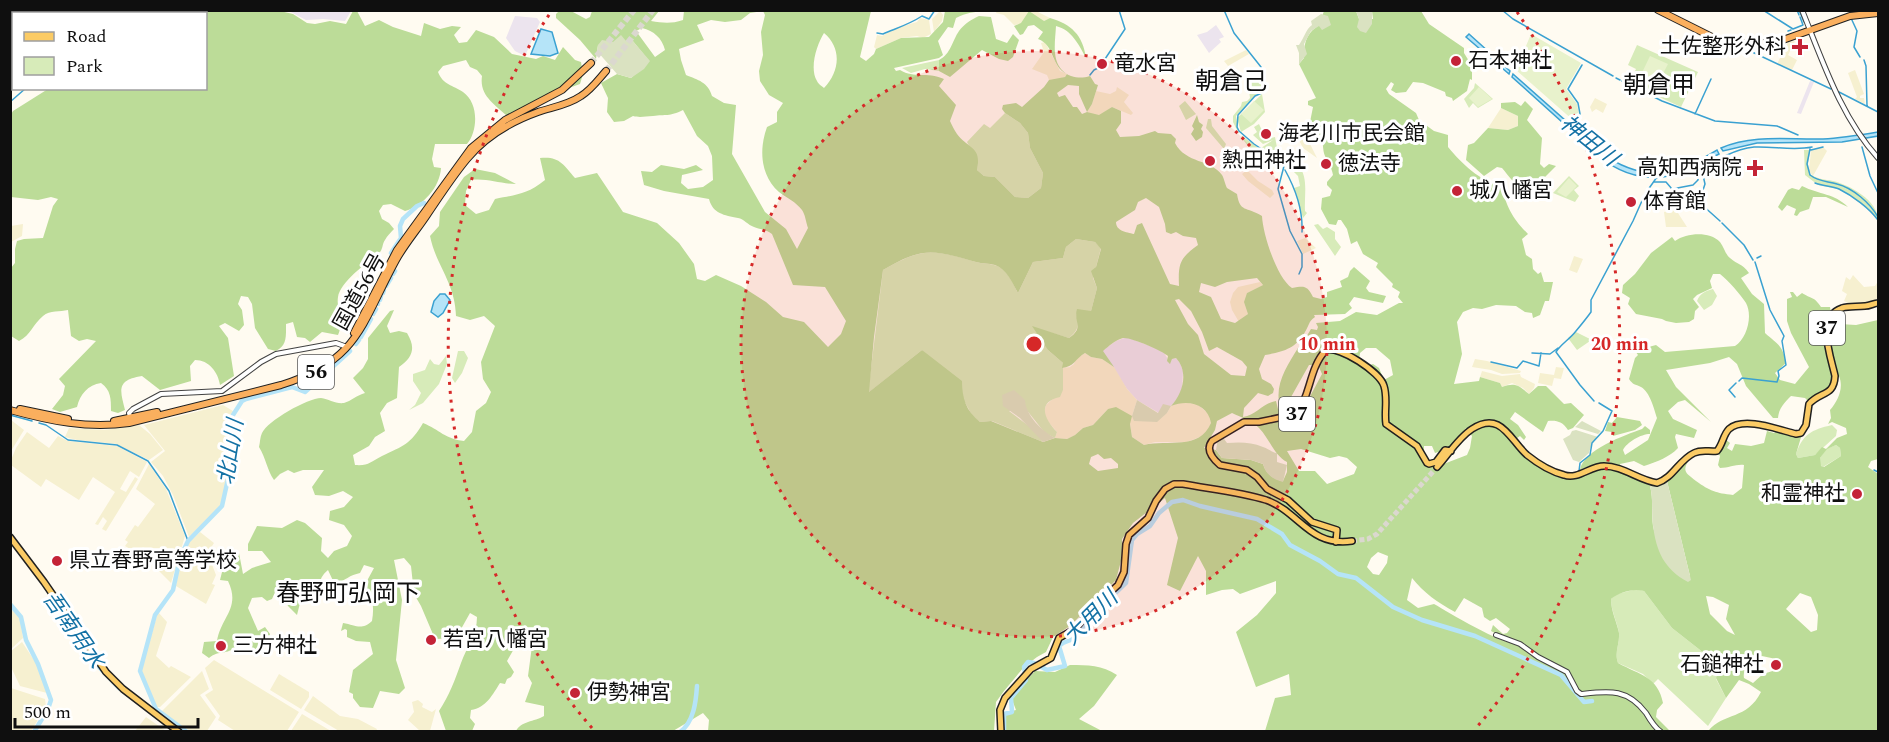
<svg xmlns="http://www.w3.org/2000/svg" width="1889" height="742" font-family="Spectral,'Noto Sans JP',serif">
<rect width="100%" height="100%" fill="#fffbf1"/>
<path fill="#ece4ee" d="M289 11H351L345 21 323 19 306 20Z
M515 16 537 18 540 22 525 56 515 51 506 38Z
M1216 25 1224 37 1219 39 1221 42 1209 53 1197 35 1207 32Z
M1810 81 1814 82 1801 114 1797 113Z
M1127 337 1163 351 1170 363 1172 359 1176 358 1180 363 1183 371 1182 389 1178 398 1171 406 1159 413 1137 400 1127 389 1102 351 1116 341Z"/>
<path fill="#f6f0d0" d="M940 11 943 15 942 21 934 32 932 19Z
M997 11H1036L1050 18 1044 21 1014 25 1004 15 996 13Z
M920 18 929 20 931 34 923 38 917 36 901 38 876 49 874 47 877 35 882 36 896 28 917 22Z
M1795 41 1788 55 1797 60 1792 70 1777 64 1788 42Z
M1045 42 1060 71 1067 74 1065 77 1054 80H1049L1047 75 1032 69 1044 52 1041 43Z
M1246 50 1249 54 1228 66 1224 61Z
M1855 70 1864 94 1860 96V98H1864L1865 104 1855 99 1857 97 1848 73Z
M1117 87 1129 95 1124 102 1133 113 1131 115 1112 107 1099 116 1087 112 1092 104 1096 91 1110 94 1116 91Z
M1595 98 1607 104 1603 113 1596 109 1592 112 1590 107Z
M1501 108 1518 116V126L1508 130 1488 128Z
M1304 132 1317 158 1303 148 1298 138 1293 133Z
M1823 147 1827 151 1813 176 1809 171 1811 150Z
M1247 170 1258 181 1272 190 1274 194 1270 198 1248 181 1242 174Z
M1672 210 1678 213 1687 227H1666L1664 212Z
M23 224 22 236 11 242V226Z
M1305 238 1316 248 1303 254 1297 241Z
M1574 256 1583 259 1577 273 1569 270Z
M1853 275 1864 287 1875 286 1878 281V298L1868 304 1852 305 1844 301 1847 294 1842 291 1846 277 1850 280Z
M1260 282 1263 285 1247 293 1248 314 1239 322 1232 310 1230 302 1233 293 1238 287Z
M1085 353 1091 357 1102 359 1114 367 1127 389 1137 400 1132 416 1167 413 1171 406 1181 402 1197 404 1210 415 1211 423 1208 432 1205 435 1187 442H1155L1144 445 1132 437 1130 424 1108 409 1093 425 1083 428 1075 435 1067 439 1055 438 1057 432 1046 419 1044 412 1046 405 1063 390 1062 368 1070 367 1074 364 1076 359Z
M1475 359 1487 361 1521 371 1520 373 1502 374 1491 370 1472 367Z
M1556 367 1564 368 1561 379 1554 378 1552 386 1538 383 1540 373 1554 375Z
M1482 371 1502 376 1520 374 1521 377 1535 384 1534 388 1529 394 1523 388 1512 383 1502 387 1500 383 1480 377Z
M223 405 233 411 229 444 231 461 221 506 189 537 173 495 163 476 151 462 165 451 144 425Z
M11 420 24 430 11 451H10Z
M139 425 150 434 163 450 149 460 116 444 77 440 65 437 69 428 104 430Z
M27 432 49 448 58 436 68 441 117 446 147 462 139 477 130 471 120 489 126 492 135 477 138 479 106 531 102 529 107 521 103 517 98 525 95 524 115 492 93 477 79 500 46 479 41 487 11 465V460L16 448Z
M149 464 166 489 185 536 171 583 146 558 125 546 128 542 125 540 135 525 138 527 155 504 136 489Z
M200 532 214 543 203 560 211 562 216 575 212 584 215 585 206 604 176 586 181 558 189 542Z
M10 608 20 618 23 638 11 649Z
M158 612 167 622 156 656 169 668 171 666 191 677 160 707H157L141 672Z
M22 642 38 666 47 693 20 686 11 667 10 652Z
M214 660 299 712 287 731H235L218 720 220 716 205 695 213 690 205 668Z
M202 671 209 689 200 695 216 717 207 731H190L161 712Z
M279 674 309 692V697L301 709 270 690Z
M11 688 45 699 46 707 31 731H11Z
M313 696 340 716 358 719 377 729 376 731H339L304 710Z
M418 700 423 704 422 707 432 712 436 709 430 731H420L408 720 414 712 412 702Z
M302 714 331 731H291Z
M146 717 166 731H135Z"/>
<path fill="#d7ebb9" d="M1637 45 1698 72 1681 107 1622 80 1625 74 1632 77 1636 69 1628 65Z
M939 60V71L925 69 911 73 902 68Z
M1254 75 1256 81H1260L1262 91 1256 95 1236 116 1239 134 1233 122V116L1241 106 1242 102 1247 101 1250 98 1247 77Z
M1475 83 1493 99 1478 108 1473 103 1469 108 1464 99 1474 88Z
M1262 94 1265 112 1254 124 1241 132 1237 118Z
M1185 101 1196 114 1186 120 1179 106Z
M1005 113 1020 123 1028 133 1030 148 1043 173 1041 188 1028 198 1015 197 995 177 984 176 977 170 978 162 967 142 984 124 990 128Z
M1208 119H1211L1212 126 1226 144 1224 149 1206 128Z
M1259 124 1266 139 1270 136 1271 138 1275 137 1278 153H1271L1261 148 1273 140 1263 144 1253 135 1257 132 1254 127Z
M1242 136 1278 162 1279 167 1248 146 1241 137Z
M1804 150H1810L1808 164 1810 174C1819 180 1824 179 1833 181 1850 185 1879 201 1878 221L1869 210 1849 195 1838 189 1818 185 1805 175Z
M1298 165C1309 177 1304 195 1305 211L1307 213 1303 218 1294 188 1300 186 1298 176 1293 171Z
M1569 176 1579 186 1574 190 1579 196 1575 202 1553 193Z
M1318 224 1323 229 1327 227 1335 232V239L1341 247 1335 256 1314 225Z
M1076 239 1095 242 1101 248 1093 278 1097 288 1091 311 1076 314C1079 325 1079 330 1069 338L1042 330 1048 350 1063 363V390L1060 397C1036 402 1045 420 1057 432L1055 438 1045 433 1025 408 1009 411 1034 430 1043 442 992 421 980 422 973 417 962 397 922 350 868 393 883 270C923 247 933 249 976 262 982 264 988 263 994 265 1007 268 1012 282 1018 293L1033 262 1063 258 1066 247Z
M1713 289 1717 296 1712 305 1704 310 1697 301C1700 293 1706 291 1713 289Z
M1576 332 1590 339V341L1577 350 1568 338Z
M458 351H464L468 358 462 373 455 383 452 378Z
M446 356 447 364 439 384 423 403 409 410 415 405 421 393 413 381V374L425 370 430 359 434 364 439 365Z
M1832 425 1837 430 1836 436 1815 455 1798 458 1796 454C1803 434 1811 430 1832 425Z
M1836 445 1840 448 1841 456 1823 467 1820 465V458L1826 449Z
M1637 589 1644 591 1672 628 1700 650 1720 670 1716 679 1726 698 1708 726 1658 679 1653 684 1643 674 1618 663C1614 652 1620 644 1619 633 1617 621 1611 611 1611 599L1617 594Z"/>
<path fill="#bcdc98" fill-rule="evenodd" d="M11 10 41 11 40 13 14 14 13 42 11 43Z
M1331 10 1356 11 1359 19H1373L1372 11H1421L1429 24 1464 48V53L1472 66V80L1470 79 1467 91 1453 101 1452 98 1446 96 1445 92 1423 83 1413 82 1406 92 1396 93 1391 90 1394 84 1391 82 1386 89 1389 94 1416 113 1419 120 1434 131 1448 135V147C1461 163 1481 182 1501 186 1507 207 1512 218 1528 234L1522 239 1526 255 1532 259 1533 269 1538 274 1541 272 1544 282H1553L1549 301H1545L1540 315 1533 318 1532 313 1525 312 1516 306 1496 305 1482 309 1473 308 1463 312 1457 322 1462 354 1454 384 1479 381 1480 377 1500 383 1502 387C1516 382 1519 386 1529 394L1538 386H1546L1564 404 1571 403 1584 415 1573 428 1568 430C1563 422 1557 420 1548 421L1543 432 1515 412 1510 419 1518 425 1526 437 1524 440 1520 436 1513 441C1522 456 1559 484 1578 478 1583 476 1589 472 1595 469L1592 465 1580 470C1583 450 1625 435 1642 429L1645 426 1650 430V434C1641 434 1627 442 1623 450L1625 455 1648 440 1657 418C1654 409 1650 392 1641 387 1635 384 1633 385 1629 379L1635 358 1638 355 1633 348 1635 345 1641 349 1656 345 1665 352 1735 346C1747 338 1753 316 1746 303 1741 295 1728 280 1720 274H1713L1710 281 1712 288 1697 295 1693 299 1699 307 1695 311 1694 319 1689 322 1676 323 1666 321 1662 319 1636 314 1628 304 1630 298 1622 293 1623 285 1635 274 1651 253 1672 237 1675 241C1687 233 1709 231 1720 242 1724 247 1725 254 1730 258 1738 265 1742 263 1749 273L1741 278 1752 294 1764 304 1765 333C1777 344 1783 345 1786 363L1775 373 1780 380 1795 384 1809 367 1791 333 1787 321V299L1792 297 1790 292H1793L1797 297 1802 293C1811 299 1814 296 1821 307H1830L1831 312 1825 324 1826 336 1830 335 1840 324 1856 325 1878 320V459L1871 461 1868 467 1878 474V731H1708C1724 712 1747 720 1761 692L1749 684 1739 680 1726 698 1716 678 1720 670 1700 650 1672 628 1644 591C1633 588 1620 592 1611 599 1611 612 1617 622 1619 633 1620 644 1614 652 1618 663 1640 675 1658 677 1663 703L1657 710 1656 717 1669 730 1265 731 1275 698 1291 695 1289 674 1256 687 1236 632 1257 615 1276 593V581L1240 594 1233 589 1222 590 1206 595V571L1198 556 1180 591 1167 585 1178 538 1165 498 1133 523 1122 539V557L1116 580 1070 626 1053 637 1046 652 1037 657 1024 667 1004 691 996 702 994 731H708L709 720 703 713 673 731H516C521 721 534 722 544 716V706L525 702 532 683 528 676 532 646 527 641 534 635 531 631 519 640 507 661 514 672 511 677 507 679 505 684 500 683C493 694 486 708 471 710L470 718 475 724 472 731H446L439 711C449 696 455 680 461 663 467 646 477 635 477 617L470 613 456 638 435 639 421 606 414 594 411 566 404 558 394 560 402 600 396 660 405 688 399 694 380 691 373 708 360 707 353 698V694L349 692 353 670 373 654 370 642 356 641 347 637V630L345 629 341 631 343 623C356 625 361 631 372 621 374 609 374 598 365 589L368 579 374 568 364 565 360 573C350 575 345 580 335 585L328 570C314 582 324 587 320 602L302 595 297 615 288 606 281 590H276L272 599 267 601 262 597 252 598 248 608 258 631 265 627 270 634 268 644 256 650 249 646H237C226 656 220 649 209 658L202 653 204 642 217 641C221 617 241 608 228 581L220 580 223 568 232 553H239L243 574 252 568 271 562 262 551H248V544L257 526 282 528 297 520 305 523 322 538 321 551 328 558 334 551 347 546 352 536 344 525 329 520 330 511 344 507 353 497 343 491 329 496 315 495 312 487 324 470H303L294 473 288 470 280 474 274 480C267 470 266 458 259 447 260 443 260 437 262 433 267 421 308 398 321 398 329 399 335 404 344 403 351 401 357 395 365 393L353 378 363 368 368 359V338L390 311 394 310 387 326 390 333 399 331 407 333C416 348 413 357 399 367L397 398 387 403 380 413 385 431 375 437 369 446 353 455 355 465C369 466 370 462 382 456 403 446 411 444 423 423 440 430 445 439 464 441L472 432 476 411 486 403 491 392 483 379 481 362 495 326 484 316 470 320 456 316C455 282 436 266 430 236L439 226 440 212 464 177 475 169 495 173 516 184C500 184 487 178 471 180L466 191 465 205 476 214 489 210 495 199C518 194 526 195 545 180L540 158C559 156 563 164 575 178L597 173 623 212 657 223 679 243 694 264 697 279 705 281 716 275 741 286 766 302 783 317 804 322 828 347 841 334 846 321 825 287 793 285 772 234C766 229 761 230 754 227 748 225 744 219 738 218 724 215 713 214 709 199L664 191 644 185 641 171 652 172 661 165 684 169 696 165 703 170 682 175 681 183 688 189 703 187 713 180 712 156 708 146 697 136 683 110C669 117 666 114 653 116 645 116 641 118 633 116L624 121 614 122 607 112 608 98 601 83 617 74 631 78 649 61 632 40 598 45 596 59 580 40 556 18V14L559 11H571L586 19 590 17 592 11H659L651 21C663 23 671 24 683 20L684 11H871L860 57 866 61 874 54 876 49 901 38 929 37 943 22 945 11H996V12C981 11 970 11 956 18L953 28 948 27 938 41 943 55 939 58 894 68 896 71 900 70C915 79 926 71 944 79L939 86 956 105 950 121C952 125 954 130 957 134 968 149 982 146 977 170L984 176 995 177 1015 197 1028 198 1041 188 1043 173 1030 148 1028 133 1020 123 1005 113 1002 109 1003 105 1016 103 1022 107 1044 87 1049 80 1065 77 1067 74C1051 67 1055 45 1038 39L1043 32 1034 25 1028 26 1023 34 1020 35 1014 26 1021 23 1029 11 1044 21 1050 18C1071 24 1083 35 1086 58 1079 45 1072 30 1056 26 1055 45 1050 67 1071 76 1078 78 1083 78 1090 76L1095 84 1098 85 1092 104 1087 112 1099 115 1112 107 1121 111V123L1116 130 1120 137 1139 136 1155 131 1158 133 1171 134 1176 139 1175 143C1186 164 1211 159 1222 175 1224 178 1225 184 1227 188L1237 194C1240 213 1246 206 1262 216 1263 235 1277 278 1292 288 1304 286 1307 285 1313 297L1321 299 1327 297V292L1342 287 1340 281 1348 277 1350 271 1354 267 1370 281 1366 288 1369 292 1386 296 1383 303 1354 297 1349 304 1352 308 1345 314 1314 315 1315 317C1308 322 1309 326 1305 332 1296 349 1282 352 1265 355L1259 369 1262 379 1271 384 1274 389 1273 393 1268 396 1258 393 1244 408 1243 417C1256 415 1263 403 1276 401L1278 409 1290 417H1299L1322 374 1318 365H1309L1286 406H1280C1274 385 1287 366 1298 348L1303 352 1306 347 1302 344 1311 329 1317 330 1318 327 1316 323 1340 321 1356 312 1377 315 1399 303H1403L1398 297 1400 292 1392 287 1393 284 1376 267 1378 263 1363 254 1357 241 1351 244 1347 229 1341 220H1338L1336 225 1329 224 1321 209 1322 198 1330 196 1332 190 1327 185V182L1333 175C1332 168 1328 162 1325 156 1321 146 1326 135 1313 131L1312 127 1315 126V122H1310L1313 107 1308 105V101L1316 98 1299 64 1304 58C1304 43 1306 34 1319 25L1324 11ZM763 11 765 15 761 32 763 55 759 71 760 81 769 95 783 103 777 112V122L767 127C759 149 760 175 779 192 787 198 796 202 802 210 805 214 806 222 808 228L797 249 786 229 765 212 732 154 736 105 724 103 712 96C708 82 698 80 686 75L681 60 679 49 704 40 697 25 711 20 725 22 741 20 750 13ZM642 28C654 31 662 38 665 50L655 57 636 31ZM824 33C842 48 840 71 824 88 822 86 818 84 817 81 809 68 817 44 824 33ZM1068 85 1079 86V94L1087 112 1082 114 1077 107H1073L1065 95 1059 97 1057 93ZM1146 198 1159 207 1165 224 1166 232 1171 234 1176 232 1183 236 1196 238 1198 245C1180 258 1178 263 1179 286L1170 284 1142 223 1137 225 1134 234C1126 232 1116 231 1116 222L1135 210 1138 202ZM1076 239 1095 242 1101 249 1096 267 1091 271 1097 288 1091 311 1077 309C1073 322 1085 327 1069 338L1032 326 1048 350 1063 363 1062 368C1074 367 1075 359 1085 353L1091 357 1102 359 1114 367 1103 351C1109 346 1115 340 1123 338 1131 337 1163 351 1168 356L1167 361 1170 364 1172 359 1176 358C1189 372 1183 393 1171 406 1188 399 1208 404 1211 423 1199 451 1168 439 1144 445L1132 437 1130 424 1132 416 1116 407 1108 409 1093 425 1083 428 1075 435 1067 439 1055 438 1043 442 991 421 980 422C966 411 962 398 962 381L922 350 869 392 874 337 883 270C924 246 933 250 976 262 982 264 989 263 995 265 1007 269 1012 283 1018 293L1033 262 1063 258 1066 247ZM1257 278 1263 285 1247 293 1244 302 1248 314 1235 323 1221 319 1211 297 1199 292 1201 283 1215 287 1227 282ZM1179 299 1191 311 1202 332 1209 351 1217 347 1242 361 1247 367 1245 376 1231 375 1204 354 1198 335 1188 324 1175 300ZM1366 348H1376L1390 360 1393 375 1384 380 1379 368 1373 364 1364 367 1359 361 1360 353ZM1729 357 1737 364 1746 386 1773 418H1778C1779 408 1784 403 1791 396L1805 398 1808 401 1831 387 1832 375 1839 376C1844 388 1838 401 1830 410L1831 418 1828 424 1832 422 1846 428 1847 434 1837 438 1826 449 1822 447 1815 455 1798 458 1796 454 1802 434 1777 431 1774 433 1767 431 1764 443 1751 446 1735 444 1732 451 1727 448 1730 443 1725 439 1717 452 1720 456 1718 465 1720 468C1729 468 1736 464 1744 465L1742 488 1733 495C1716 493 1710 491 1696 481 1686 473 1681 472 1690 458L1667 481 1690 576C1677 562 1656 545 1653 526 1651 511 1654 497 1649 483L1621 469 1620 464 1634 461 1644 466C1656 462 1670 457 1678 448L1675 437 1676 434 1694 438 1697 430 1673 419 1668 411 1678 402 1685 400 1711 422 1676 387 1666 370 1710 363ZM1232 413C1242 418 1251 420 1259 428 1269 438 1274 455 1287 462V472L1283 481C1273 479 1266 474 1263 464L1251 460 1222 458 1216 450 1204 448 1215 430 1217 421ZM1466 428 1472 436 1470 448 1467 455 1441 465 1431 464 1424 453V446H1432L1435 453 1451 448ZM1836 445 1840 448 1841 456 1824 467 1821 466 1820 458 1827 449ZM1301 449 1330 458 1339 456 1347 458 1357 467 1354 474 1327 484 1315 471H1299L1287 451ZM1098 454 1104 459 1111 458 1118 464V468L1098 471 1089 464 1091 457ZM1378 552 1388 556 1387 563 1379 575 1373 574 1367 567 1371 558ZM1412 578C1423 592 1438 603 1455 612L1464 598 1482 608 1484 617 1490 621 1496 618 1510 629 1507 633 1503 634 1493 625 1491 631 1502 637 1520 644C1505 647 1450 613 1434 604L1418 608 1407 600ZM1800 593 1811 597 1818 615 1817 630 1811 632 1786 609ZM1706 596 1713 597 1729 605 1726 619 1735 635 1727 631 1710 614ZM1762 656 1776 659 1779 669 1763 674 1753 683 1744 678C1742 667 1752 659 1762 656Z
M106 11H280L293 14 307 23 315 24 330 21 346 24 353 11H357L365 26 379 20 393 27 421 36 424 23 440 29 452 26 461 27 454 35 459 43 467 42 476 30 494 37 512 54 536 59 543 56 555 60 563 47 575 60 581 62 583 74 580 84 569 88 564 87 508 117C495 104 479 96 482 76L477 70 470 67 466 60 443 66 438 72C443 85 453 85 463 92 479 103 478 131 467 144H435L432 159 434 167 441 168C440 187 423 206 405 211L391 204 383 205 379 211 382 219 389 223 394 229C391 232 387 236 385 240 382 244 383 250 379 253 368 262 340 282 338 297 336 310 344 322 338 335L322 332 310 342 305 338 297 337 293 322 286 324C286 337 287 345 276 351L268 349 255 328 252 304 248 297 241 296 238 304 242 310 244 325 239 331 225 323 219 326 228 338 234 376 220 385C218 372 209 360 195 360L190 366 191 381 160 390 142 376C116 380 120 390 125 410L118 413 111 411C111 399 111 390 101 383 88 385 80 394 77 407L60 412 52 409 63 395 65 386 59 379 96 341 87 339 79 341 71 336 68 310C60 312 50 310 43 316 33 324 31 335 19 341L11 336V268L15 263V249L17 241 24 239 43 238 53 206 58 199 51 197 38 200 11 197 10 116 13 111 48 89 206 88V14L103 13Z
M979 16 991 17 996 39 1007 43 1013 34 1019 40 1013 57 1008 61 999 59 982 50 950 77 939 71V60C951 54 952 41 959 31 964 24 972 19 979 16Z
M1525 101 1533 109 1527 120 1542 138 1540 164 1544 168 1549 164 1556 166 1539 183 1531 182 1526 187C1514 186 1509 176 1502 168L1497 167 1484 176 1466 160 1468 145 1474 143 1488 128 1508 130 1518 126V116L1501 108V103L1515 102 1521 106Z
M1197 115 1199 122 1203 125 1201 129 1203 132 1202 137 1196 141 1191 134 1194 129 1192 126Z
M1802 186C1820 195 1834 193 1848 207L1826 197H1813L1809 209 1800 212 1797 216 1794 215 1796 209 1787 205 1782 211 1778 207 1788 190 1792 188 1799 190Z
M1617 417 1640 421 1642 425 1635 430 1613 436 1612 432 1605 431 1608 422 1612 423Z
M1070 665C1088 665 1102 665 1117 675L1094 706 1079 719 1102 731H1005L1004 713 1016 710 1011 697 1035 671 1055 672Z"/>
<path fill="#dae2c1" d="M1356 11H1372V24L1366 33 1360 31 1357 27 1359 19Z
M1321 14 1328 16 1331 25 1322 30 1319 26 1311 31 1304 44 1307 54 1299 64V53L1296 45H1299C1304 38 1306 29 1312 25L1311 21Z
M621 35 626 41 632 40 650 61 644 69 631 78 617 74 597 51 598 45 602 40 613 42Z
M1014 390 1025 400C1026 416 1042 431 1055 438L1043 442 1020 418 1003 406 1002 395Z
M1137 400 1158 413 1163 404 1171 406 1167 413 1157 422 1134 421 1132 416Z
M1582 421 1601 431 1598 434 1575 427Z
M1576 430 1598 437 1592 443 1589 453 1579 462 1573 460 1563 439 1570 435 1572 431Z
M1222 436 1227 443C1240 442 1251 442 1263 447 1269 449 1271 452 1277 453V462L1287 465 1283 482C1273 479 1266 475 1263 464L1251 460 1222 458 1216 450 1218 438Z
M1667 481 1690 576 1691 580 1688 582C1664 569 1656 551 1653 525 1651 510 1654 497 1649 483H1662Z"/>
<path fill="#e8f2cc" d="M1531 34 1581 63 1566 89 1577 104 1579 115 1574 121 1516 70Z
M1650 56 1668 64 1656 87 1653 88 1638 81Z
M1479 87 1492 99 1478 107 1469 98Z
M1254 101 1264 110 1251 123 1241 114Z
M1569 178 1577 186 1566 197 1557 192Z"/>
<path fill="#b5e4f8" stroke="#3aa1d1" stroke-width="1.5" d="M541 29 552 32 558 53 550 56 531 54Z
M1469 34 1510 71 1509 74 1466 37Z
M1513 74 1593 145 1591 148 1512 77Z
M1878 132V136L1842 142 1757 143 1723 151 1721 148C1754 134 1789 140 1823 139 1842 138 1860 135 1878 132Z
M1596 148C1613 163 1628 169 1650 174L1649 177C1628 176 1609 166 1594 151Z
M1717 150 1719 154C1695 167 1682 176 1653 178L1654 174 1681 171Z
M440 294H445L450 300 443 313 438 317 431 312 434 301Z"/>
<g fill="none" stroke-linecap="round" stroke-linejoin="round">
<path stroke="#3aa1d1" stroke-width="1.5" d="M1224 10 1234 33 1261 67 1264 92 1255 96 1238 115 1237 127 1239 131 1254 144 1282 163 1284 166 1278 189 1290 231 1302 254V267L1299 274
M1502 10 1513 19 1613 76
M1763 10 1793 29 1803 25 1800 17
M1797 10 1799 15
M1799 10 1804 22
M1848 10V11
M96 14 99 10
M1851 18 1857 31 1854 47 1860 57
M1788 31 1791 30
M877 33 883 34C897 28 910 24 922 16L929 19 935 10
M1750 51 1831 89
M1864 60 1866 66 1867 106
M1099 65 1103 62 1125 29 1119 10
M1090 75 1094 70 1098 68
M1616 78 1620 80
M1622 81 1662 101 1715 121 1777 126 1798 135
M1839 92 1878 112
M10 102 26 88
M1695 114 1711 79
M1569 126 1580 114 1578 103 1568 89 1582 65
M1862 147 1870 176 1878 193
M1810 149 1807 164 1810 175C1819 182 1827 181 1837 184 1853 188 1870 203 1878 217
M1811 150 1823 147
M1285 170C1295 188 1303 211 1302 232
M1654 182H1666L1672 189 1693 185 1698 180V172L1702 170
M1815 183C1823 186 1832 186 1839 189 1853 196 1869 208 1878 220
M1700 199 1705 184 1702 171C1716 159 1736 149 1754 147 1773 146 1793 151 1812 147
M1701 204 1720 221
M1722 223 1744 245 1753 260
M1757 258 1761 256
M1532 353 1550 354 1558 348
M1491 362 1517 368 1523 361 1539 366 1541 353
M1739 381 1742 378 1777 382 1779 376 1778 371 1786 365 1782 341 1784 336 1770 310 1755 262
M1735 397 1729 390 1736 383
M1594 401 1580 385 1556 352C1561 344 1570 339 1576 331 1581 325 1586 319 1591 312V300L1633 221 1645 194 1657 177
M10 415 32 421
M39 423 46 425 68 440 117 445 148 461 169 491 188 541
M1874 470 1878 472
M1579 471 1580 463 1590 455 1592 443 1603 431 1612 411 1599 403"/>
<path stroke="#b5e4f8" stroke-width="3" d="M72 628 99 668 119 689"/>
<path stroke="#b5e4f8" stroke-width="4.5" d="M391 253 401 238 400 226 403 219 417 206 424 203
M393 274 395 271
M386 286 391 278
M383 293 384 290
M380 300 381 296
M378 304V303
M373 314 376 309
M361 337 371 319
M356 344 359 340
M10 604 21 617 26 640 38 664 51 700 48 709 34 732
M187 732 156 709 140 671 155 615 173 590 180 558 188 541 222 506 232 461 230 442 233 415 242 401 246 399 292 387 305 392 350 351
M680 732C694 722 696 701 697 686
M1004 732V714L1012 712 1011 698 1026 680 1024 667 1028 662 1034 663 1047 670 1065 666 1059 646 1063 643 1073 639 1093 615 1126 583 1132 540 1137 534 1150 526 1159 513 1172 502 1183 500 1200 506 1257 519 1282 534 1290 545 1320 561 1338 574 1356 578 1393 607 1422 620 1475 636 1561 675 1584 702 1592 701"/>
<path stroke="#dbd8cf" stroke-width="5" stroke-dasharray="5 2.5" stroke-linecap="butt" d="M1352 541 1368 539 1377 534 1437 467"/>
<path stroke="#dbd8cf" stroke-width="6" stroke-dasharray="6 3" stroke-linecap="butt" d="M591 63 634 10
M606 71 653 10"/>
<g stroke="#424242" stroke-width="6">
<path id="tertiary" d="M1802 10C1823 62 1841 117 1878 158
M130 417 129 413 133 409 161 394 222 391 261 362 276 354 336 343 347 347
M1496 635 1520 644 1538 657 1567 672 1577 691 1581 694C1609 691 1627 688 1646 713 1650 720 1654 727 1661 732"/>
</g>
<g stroke="#202020" stroke-width="8">
<path id="primary" d="M1437 467C1448 455 1458 438 1472 429 1501 410 1510 440 1527 455 1537 463 1552 472 1564 475 1578 480 1590 466 1604 466 1623 466 1638 480 1657 483 1673 478 1679 460 1694 453 1702 449 1709 452 1717 451 1723 444 1723 435 1729 429 1744 416 1779 430 1796 434L1801 433 1806 425 1809 404C1820 391 1834 397 1835 376 1831 357 1815 317 1842 308 1849 306 1857 307 1865 306 1870 306 1874 303 1878 303
M10 537 44 582 106 672 123 689 179 732
M1336 542 1337 530 1312 522 1288 500 1267 489 1257 477 1247 470 1220 465C1213 459 1205 450 1212 441L1244 422H1259L1297 414C1311 394 1309 368 1326 350 1340 346 1380 372 1384 386 1388 399 1384 412 1386 424L1417 446 1427 463 1429 464 1436 462 1445 450 1451 451
M1001 732 1000 710 1005 698 1031 669 1051 658 1059 638 1075 629 1094 607 1118 585 1124 572 1126 544 1129 535 1148 518 1156 501 1165 489 1174 484H1183C1210 489 1240 492 1266 500 1300 512 1309 547 1352 541"/>
</g>
<g stroke="#202020" stroke-width="8">
<path id="trunk" d="M1658 10 1718 40 1752 45 1780 41 1850 16 1878 13
M354 333 397 250 471 148 505 120 562 90 591 63
M20 409 68 419
M10 410C50 421 88 429 129 423L281 385C359 361 361 324 396 260 405 244 417 230 427 215 440 196 452 177 467 159 486 136 510 122 538 112 553 107 568 105 581 96 591 90 598 80 606 71
M114 421 157 412"/>
</g>
<use href="#tertiary" stroke="#fff" stroke-width="4"/>
<use href="#primary" stroke="#fbcb65" stroke-width="5"/>
<use href="#trunk" stroke="#faaf5e" stroke-width="6"/>
</g>
<circle cx="1034" cy="344" r="293" fill="#d62828" fill-opacity=".12"/>
<g fill="none" stroke="#d62828" stroke-width="3" stroke-dasharray="3 6">
<circle cx="1034" cy="344" r="293"/>
<path d="M592 728A586 586 0 0 1 551 12M1517 12A586 586 0 0 1 1476 728"/>
</g>
<g fill="#c42337" stroke="#fff" stroke-width="2">
<path d="M1797 38h6v6h6v6h-6v6h-6v-6h-6v-6h6z"/>
<circle cx="1456" cy="61" r="6"/>
<circle cx="1102" cy="64" r="6"/>
<circle cx="1266" cy="134" r="6"/>
<circle cx="1210" cy="161" r="6"/>
<circle cx="1326" cy="164" r="6"/>
<path d="M1752 159h6v6h6v6h-6v6h-6v-6h-6v-6h6z"/>
<circle cx="1457" cy="191" r="6"/>
<circle cx="1631" cy="202" r="6"/>
<circle cx="1857" cy="494" r="6"/>
<circle cx="57" cy="561" r="6"/>
<circle cx="431" cy="640" r="6"/>
<circle cx="221" cy="646" r="6"/>
<circle cx="1776" cy="665" r="6"/>
<circle cx="575" cy="693" r="6"/>
</g>
<g text-anchor="middle" dominant-baseline="central" stroke-width="6" stroke-linejoin="round" paint-order="stroke">
<g fill="#fff" stroke="#575757" stroke-width="1.5">
<rect x="1809" y="311" width="36" height="34" rx="4.5"/>
<rect x="298" y="355" width="36" height="34" rx="4.5"/>
<rect x="1279" y="397" width="36" height="34" rx="4.5"/>
</g>
<g font-size="20" font-weight="bold" fill="#0f0f0f">
<text x="1827" y="328">37</text>
<text x="316" y="372">56</text>
<text x="1297" y="414">37</text>
</g>
<g font-size="21" fill="#0f0f0f" stroke="#fff" text-anchor="start">
<text x="1786" y="47" text-anchor="end">土佐整形外科</text>
<text x="1468" y="61">石本神社</text>
<text x="1114" y="64">竜水宮</text>
<text x="1278" y="134">海老川市民会館</text>
<text x="1222" y="161">熱田神社</text>
<text x="1338" y="164">徳法寺</text>
<text x="1742" y="168" text-anchor="end">高知西病院</text>
<text x="1469" y="191">城八幡宮</text>
<text x="1643" y="202">体育館</text>
<text x="1845" y="494" text-anchor="end">和霊神社</text>
<text x="69" y="561">県立春野高等学校</text>
<text x="443" y="640">若宮八幡宮</text>
<text x="233" y="646">三方神社</text>
<text x="1764" y="665" text-anchor="end">石鎚神社</text>
<text x="587" y="693">伊勢神宮</text>
</g>
<g font-size="21" fill="#0f0f0f" stroke="#fff">
<text transform="translate(360 292) rotate(-61)">国道56号</text>
</g>
<g font-size="22" font-style="italic" fill="#1472a5" stroke="#fff">
<text transform="translate(1589 141) rotate(39)">神田川</text>
<text transform="translate(231 452) rotate(-81)">北山川</text>
<text transform="translate(1091 618) rotate(-45)">大用川</text>
<text transform="translate(73 630) rotate(55)">吾南用水</text>
</g>
<g font-size="24" fill="#0f0f0f" stroke="#fff">
<text x="1231" y="82">朝倉己</text>
<text x="1659" y="86">朝倉甲</text>
<text x="348" y="594">春野町弘岡下</text>
</g>
</g>
<circle cx="1034" cy="344" r="9" fill="#d62828" stroke="#fff" stroke-width="3"/>
<g font-size="18" text-anchor="middle" font-weight="bold" fill="#d62828" stroke="#fff" stroke-width="6" stroke-linejoin="round" paint-order="stroke">
<text x="1327" y="350">10 min</text>
<text x="1620" y="350">20 min</text>
</g>
<rect width="1889" height="742" fill="none" stroke="#0f0f0f" stroke-width="24"/>
<rect x="12" y="12" width="195" height="78" fill="#ffffff" stroke="#9f9f9f" stroke-width="1.5"/>
<rect x="24" y="32" width="30" height="9" fill="#fbcb65" stroke="#9f9f9f" stroke-width="1.5"/>
<text x="66" y="42" font-size="18" fill="#0f0f0f">Road</text>
<rect x="24" y="57" width="30" height="18" fill="#d7ebb9" stroke="#9f9f9f" stroke-width="1.5"/>
<text x="66" y="72" font-size="18" fill="#0f0f0f">Park</text>
<path d="M15 718v9h183v-9" fill="none" stroke="#0f0f0f" stroke-width="3"/>
<text x="24" y="718" font-size="18" fill="#0f0f0f" stroke="#ffffff" stroke-width="4.5" paint-order="stroke">500 m</text>
</svg>
